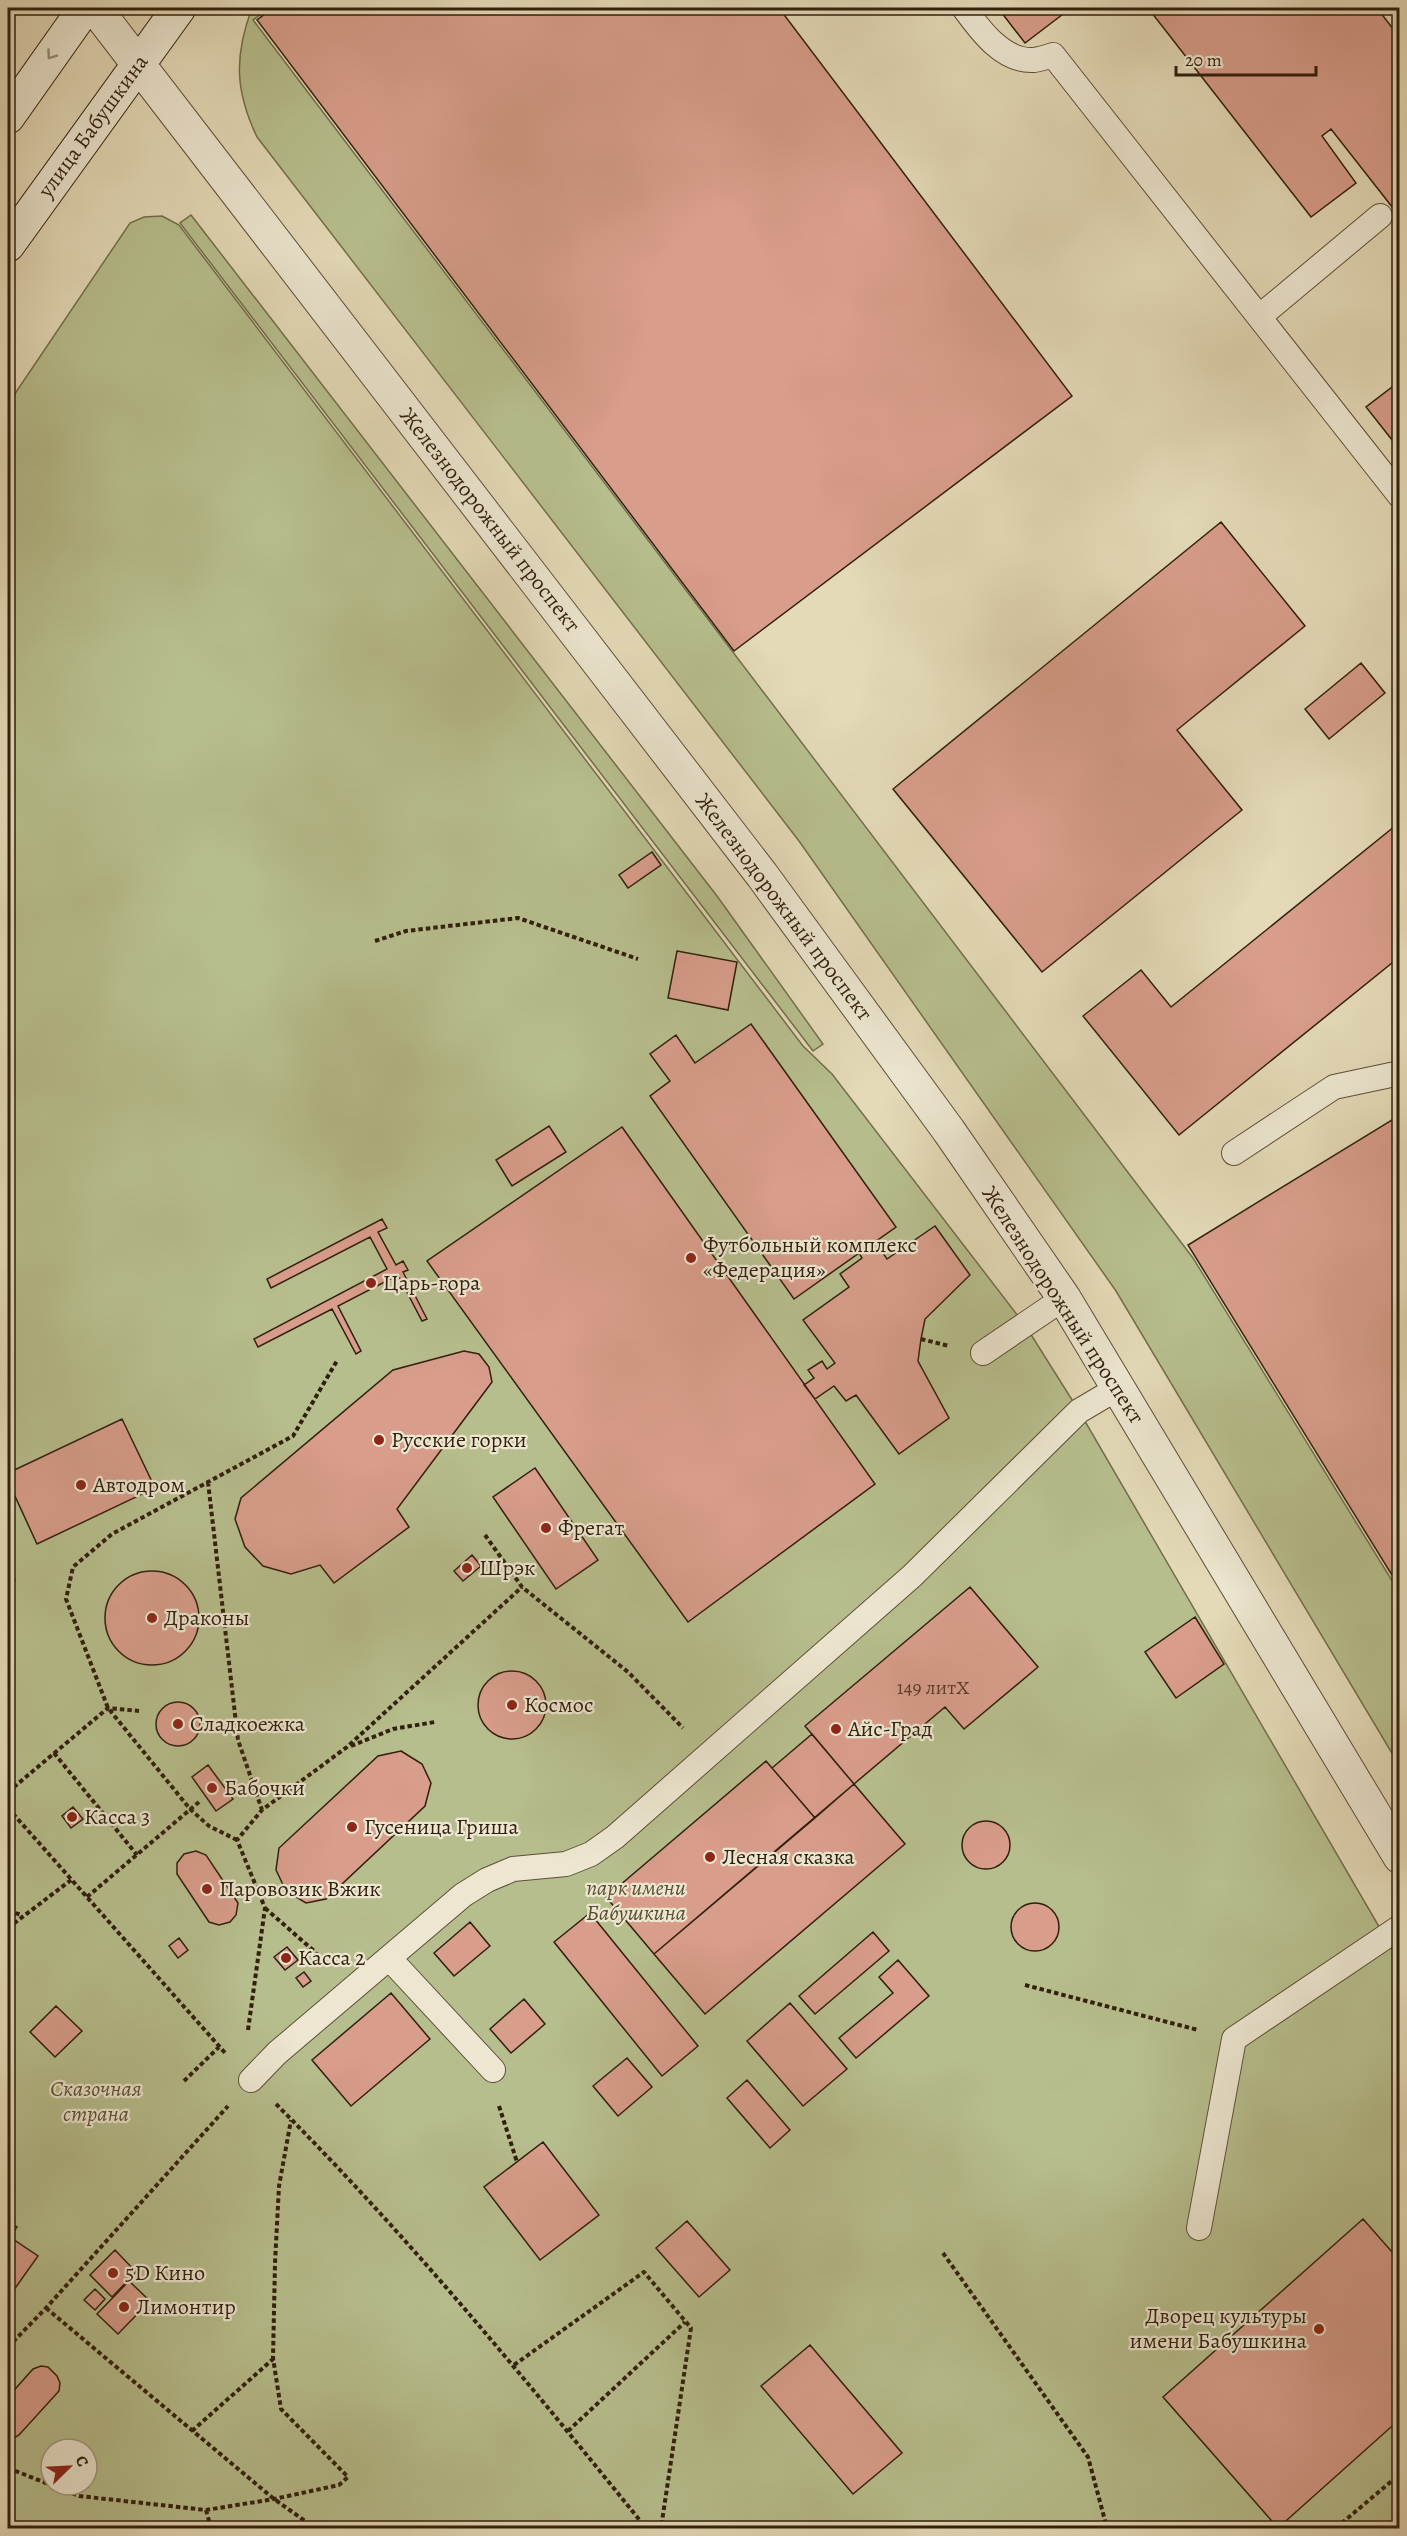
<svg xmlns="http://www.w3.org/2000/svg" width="1407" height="2536" font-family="Alegreya,serif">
<rect width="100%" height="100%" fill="#e4dab8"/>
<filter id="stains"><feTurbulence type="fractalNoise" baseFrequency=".00333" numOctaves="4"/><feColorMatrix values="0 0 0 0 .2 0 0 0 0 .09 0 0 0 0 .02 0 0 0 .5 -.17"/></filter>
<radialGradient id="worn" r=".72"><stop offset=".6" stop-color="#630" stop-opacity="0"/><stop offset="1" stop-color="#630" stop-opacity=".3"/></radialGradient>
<path fill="#b7be8d" stroke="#746e4d" stroke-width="1.5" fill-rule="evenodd" d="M252 8H269L253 20 1193 1258 1399 1592V1765L1116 1291 799 841 257 137C235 91 234 56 252 8Z
M191 215 717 896 823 1044 813 1051 180 223Z
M162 216 179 225 803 1046 832 1074 1025 1325 1079 1411 1399 1961V2528H8V404L130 223 144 217ZM51 2449H87V2485H51Z"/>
<path fill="#d89d8b" stroke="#311f0d" stroke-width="1.5" d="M273 8H779L1072 396 734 651 257 20Z
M998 8H1071L1025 43Z
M1148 8H1377L1400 38V217L1331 129 1322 136 1356 183 1311 217Z
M1400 381V450L1366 407Z
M1221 522 1305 626 1177 730 1242 810 1042 972 893 789Z
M1361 663 1385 693 1329 739 1305 709Z
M1400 822V972L1392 963 1179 1135 1083 1016 1141 970 1171 1007Z
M652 852 661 865 628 888 619 875Z
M677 951 737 962 728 1010 668 998Z
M751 1024 896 1227 794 1299 650 1096 670 1081 650 1054 676 1035 695 1063Z
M1400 1115V1588L1188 1245Z
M549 1126 566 1152 512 1186 496 1160Z
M622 1127 875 1484 688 1622 427 1261Z
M382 1219 387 1228 378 1232 396 1265 403 1261 408 1270 403 1272 427 1319 422 1321 398 1275 338 1306 361 1351 356 1354 332 1309 258 1347 254 1339 387 1269 370 1237 271 1288 267 1279Z
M935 1226 970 1275 925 1319 921 1339 918 1361 949 1418 899 1454 856 1395 846 1401 834 1386 815 1399 804 1385 814 1378 808 1370 822 1361 827 1369 835 1363 803 1320 849 1287 840 1274 862 1258 859 1253 875 1241 887 1259Z
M464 1351 479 1354 489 1367 492 1382 397 1509 409 1527 334 1583 320 1565 291 1574 263 1566 245 1547 235 1519 241 1498 393 1370Z
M122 1419 155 1488 37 1544 8 1481V1473Z
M535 1468 598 1560 556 1589 493 1497Z
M472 1555 481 1566 463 1581 454 1571Z
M8 1565 15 1580 8 1584Z
M105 1618a47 47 0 1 1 94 0a47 47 0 1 1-94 0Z
M970 1587 1038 1667 964 1729 945 1707 854 1784 805 1726Z
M1195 1617 1224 1664 1176 1698 1145 1652Z
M478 1705a34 34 0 1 1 68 0a34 34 0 1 1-68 0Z
M156 1724a22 22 0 1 1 44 0a22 22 0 1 1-44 0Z
M812 1734 854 1784 815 1818 772 1768Z
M401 1751 422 1764 431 1783 425 1806 326 1899 306 1903 286 1891 276 1870 279 1848 378 1756Z
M766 1761 815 1818 654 1954 606 1897Z
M208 1765 233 1799 216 1811 192 1777Z
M854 1784 905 1844 705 2014 654 1954Z
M73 1807 83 1819 71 1828 62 1816Z
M962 1845a24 24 0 1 1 48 0a24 24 0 1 1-48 0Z
M196 1851 206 1855 238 1903 236 1915 230 1922 219 1925 209 1922 177 1874V1863L184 1854Z
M1011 1927a24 24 0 1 1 48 0a24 24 0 1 1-48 0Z
M590 1913 698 2046 662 2076 554 1942Z
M470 1922 490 1946 454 1976 434 1953Z
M873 1932 889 1951 815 2014 799 1996Z
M179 1938 188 1950 178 1958 169 1946Z
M287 1947 298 1960 285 1970 274 1957Z
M898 1960 929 1996 856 2058 839 2038 893 1993 879 1977Z
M304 1972 311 1981 303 1987 296 1978Z
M391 1993 430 2039 351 2106 312 2060Z
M524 1999 545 2024 511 2053 490 2029Z
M790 2003 847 2069 803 2106 747 2041Z
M56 2006 82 2031 55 2057 30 2032Z
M627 2058 652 2087 618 2116 593 2086Z
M747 2080 790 2130 770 2148 727 2098Z
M543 2142 599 2215 540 2260 484 2187Z
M1363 2219 1400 2261V2419L1278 2528 1163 2397Z
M8 2221 17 2227 10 2237 38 2256 11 2294 8 2292Z
M687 2221 730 2270 699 2297 656 2248Z
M115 2250 136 2272 112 2297 90 2275Z
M129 2281 150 2301 118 2334 97 2314Z
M95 2289 105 2299 95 2310 84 2300Z
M810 2345 902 2453 853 2494 761 2386Z
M41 2366 48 2367 57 2376 60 2383 59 2391 19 2435 11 2440 8 2439V2397L33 2369Z"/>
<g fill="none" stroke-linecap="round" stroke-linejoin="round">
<g stroke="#5e4e38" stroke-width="26">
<path id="lane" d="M964 8C980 30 1003 62 1034 60 1041 59 1047 57 1053 55L1400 496
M1259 317 1380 216
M1234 1153 1334 1087 1400 1073
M983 1353 1064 1298
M389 1958 493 2070
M251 2080 277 2053 463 1895 487 1880 513 1869 566 1864 591 1854 615 1837 912 1576 1079 1411 1118 1388
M1199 2228 1234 2039 1400 1927"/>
</g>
<g stroke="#5e4e38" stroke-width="35">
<path id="street" d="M95 8 762 875 949 1131 1064 1298 1400 1857"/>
</g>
<g stroke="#311f0d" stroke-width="35">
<path id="secondary" d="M8 117 85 8
M8 245 179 8"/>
</g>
<path stroke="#311f0d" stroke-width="4" stroke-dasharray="4.5 3" stroke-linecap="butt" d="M375 941 406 931 518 918 638 959
M921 1339 949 1346
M208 1482 238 1740 262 1810
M485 1535 522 1587 628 1672 683 1728
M351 1746 393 1729 435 1722
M54 1753 137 1855
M8 1792 108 1708 139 1711
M8 1808 226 2054
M237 1840 209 1826 190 1809 108 1708 66 1599 73 1567 112 1534 293 1436 338 1359
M87 1897 199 1802
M265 1908 314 1951 325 1964
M8 1911 22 1915
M8 1928 71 1880
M1025 1985 1198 2030
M248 2030 265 1908 237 1840 262 1810 347 1747 522 1587
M184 2081 219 2047
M276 2104C409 2237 528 2382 646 2528
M499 2106 517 2162
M943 2253 1088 2457 1107 2528
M46 2308 274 2499 315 2528
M8 2347 46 2308 228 2106
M514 2365 644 2272 691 2328 661 2528
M192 2431 273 2359
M568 2431 685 2322
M8 2468 51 2485
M51 2485 79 2496 206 2510 274 2499 339 2485 348 2477 281 2409 273 2358 275 2263 279 2186 291 2120
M206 2510 211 2528
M1336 2528 1400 2474"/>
<use href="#lane" stroke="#ede7d1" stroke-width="24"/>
<use href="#street" stroke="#ede7d1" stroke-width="33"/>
<use href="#secondary" stroke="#ede7d1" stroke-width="33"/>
</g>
<defs><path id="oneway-chevron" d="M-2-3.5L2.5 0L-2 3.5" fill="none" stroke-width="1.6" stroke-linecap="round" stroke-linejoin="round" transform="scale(1.5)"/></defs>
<use stroke="#988d79" href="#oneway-chevron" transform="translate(51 55) rotate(125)"/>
<g fill="#8f2418" stroke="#ede7d1" stroke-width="2">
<circle cx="691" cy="1258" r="6"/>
<circle cx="371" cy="1283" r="6"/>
<circle cx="379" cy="1440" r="6"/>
<circle cx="81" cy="1485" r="6"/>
<circle cx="546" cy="1528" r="6"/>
<circle cx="467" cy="1568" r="6"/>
<circle cx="152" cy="1618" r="6"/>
<circle cx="512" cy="1705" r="6"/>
<circle cx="178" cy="1724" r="6"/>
<circle cx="836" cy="1729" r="6"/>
<circle cx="212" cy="1788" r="6"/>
<circle cx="72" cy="1817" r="6"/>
<circle cx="352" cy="1827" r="6"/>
<circle cx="710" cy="1857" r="6"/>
<circle cx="207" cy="1889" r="6"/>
<circle cx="286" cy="1958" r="6"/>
<circle cx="113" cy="2273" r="6"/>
<circle cx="124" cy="2307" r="6"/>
<circle cx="1319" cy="2329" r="6"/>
</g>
<g text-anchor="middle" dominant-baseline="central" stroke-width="4.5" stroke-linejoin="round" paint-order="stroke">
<g font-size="20" fill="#5b3e2c">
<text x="933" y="1687">149 литХ</text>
</g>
<g font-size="22" fill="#311f0d" stroke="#ede7d1">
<text transform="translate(93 126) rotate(-54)">улица Бабушкина</text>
<text transform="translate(490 520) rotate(52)">Железнодорожный проспект</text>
<text transform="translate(784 907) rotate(53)">Железнодорожный проспект</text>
<text transform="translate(1063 1305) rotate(57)">Железнодорожный проспект</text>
</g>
<g font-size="22" fill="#311f0d" stroke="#ede7d1" text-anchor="start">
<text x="703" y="1245">Футбольный комплекс<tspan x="703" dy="25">«Федерация»</tspan></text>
<text x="383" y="1283">Царь-гора</text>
<text x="391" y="1440">Русские горки</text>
<text x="93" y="1485">Автодром</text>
<text x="558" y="1528">Фрегат</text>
<text x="479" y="1568">Шрэк</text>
<text x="164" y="1618">Драконы</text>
<text x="524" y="1705">Космос</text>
<text x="190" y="1724">Сладкоежка</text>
<text x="848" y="1729">Айс-Град</text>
<text x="224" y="1788">Бабочки</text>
<text x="84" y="1817">Касса 3</text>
<text x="364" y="1827">Гусеница Гриша</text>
<text x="722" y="1857">Лесная сказка</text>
<text x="219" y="1889">Паровозик Вжик</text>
<text x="298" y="1958">Касса 2</text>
<text x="125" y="2273">5D Кино</text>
<text x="136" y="2307">Лимонтир</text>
<text x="1307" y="2316" text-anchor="end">Дворец культуры<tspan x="1307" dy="25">имени Бабушкина</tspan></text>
</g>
<g font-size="22" font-style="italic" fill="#594f33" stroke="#ede7d1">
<text x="636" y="1888">парк имени<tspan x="636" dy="25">Бабушкина</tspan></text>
<text x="96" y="2089">Сказочная<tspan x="96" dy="25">страна</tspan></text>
</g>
</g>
<rect width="1407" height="2536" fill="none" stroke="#e4dab8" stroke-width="30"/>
<rect x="9" y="9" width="1389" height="2518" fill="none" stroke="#311f0d" stroke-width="3"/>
<rect x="15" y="15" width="1377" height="2506" fill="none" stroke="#311f0d" stroke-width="1.5"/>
<g transform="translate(69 2467) rotate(66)"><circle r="28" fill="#ede7d1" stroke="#a29783" stroke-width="1.5"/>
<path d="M0-4.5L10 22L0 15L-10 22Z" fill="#8f2418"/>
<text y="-9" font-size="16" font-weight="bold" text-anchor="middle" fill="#311f0d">С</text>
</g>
<path d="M1176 66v9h140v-9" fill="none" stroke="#311f0d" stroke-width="3"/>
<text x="1185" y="66" font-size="18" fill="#311f0d" stroke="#ede7d1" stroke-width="4.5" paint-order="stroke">20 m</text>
<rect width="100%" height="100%" filter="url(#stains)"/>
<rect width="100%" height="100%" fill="url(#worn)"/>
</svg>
